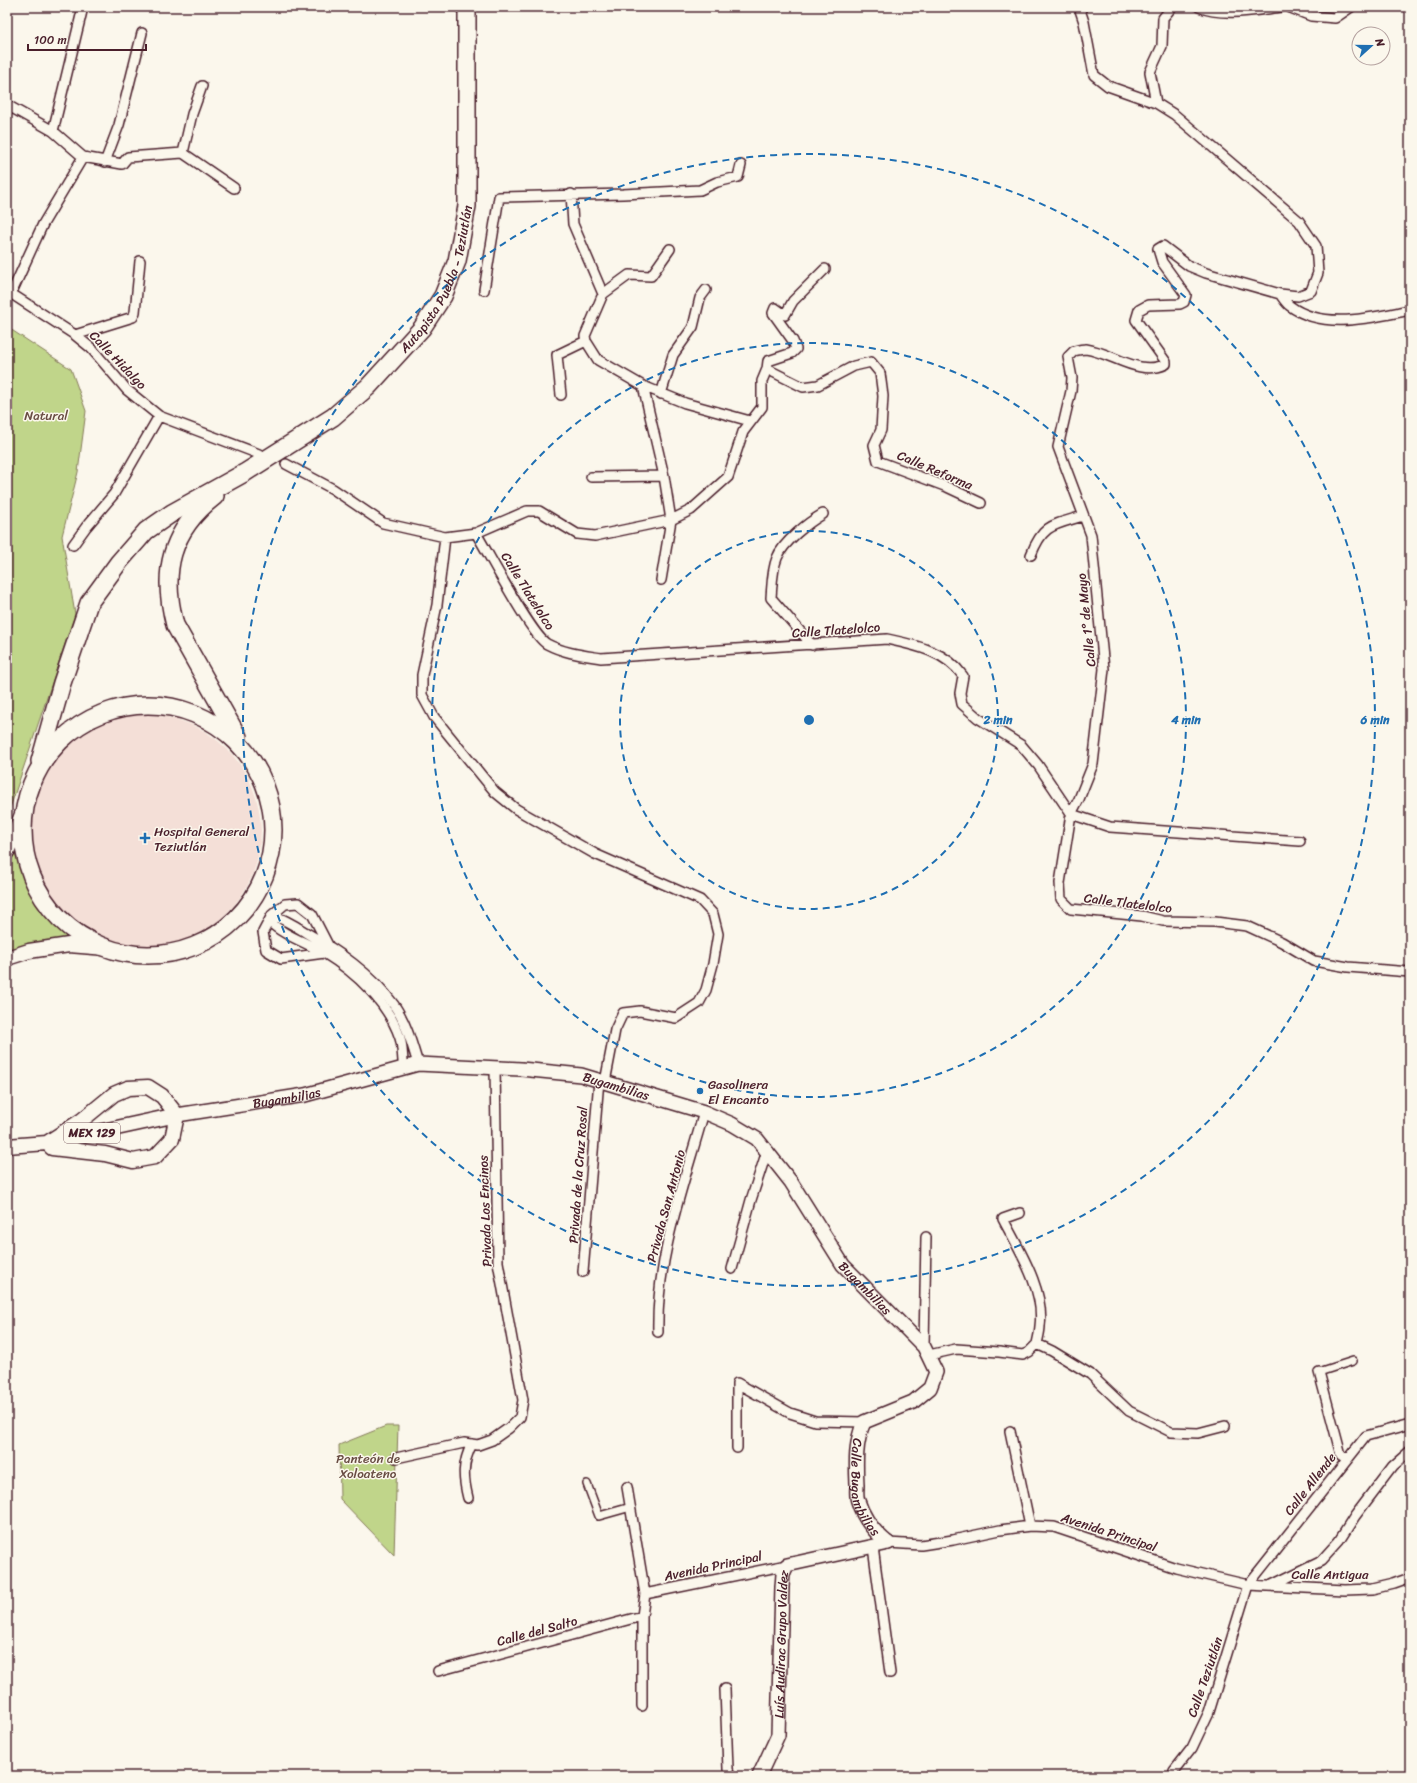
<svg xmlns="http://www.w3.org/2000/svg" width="1417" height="1783" font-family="Sriracha,sans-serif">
<rect width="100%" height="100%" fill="#fbf7ec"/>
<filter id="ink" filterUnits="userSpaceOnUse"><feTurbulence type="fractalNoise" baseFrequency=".025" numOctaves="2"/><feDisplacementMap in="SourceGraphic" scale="8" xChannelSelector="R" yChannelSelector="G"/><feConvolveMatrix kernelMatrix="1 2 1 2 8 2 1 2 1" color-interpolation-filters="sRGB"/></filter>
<g filter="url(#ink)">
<path fill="#f4dfd7" d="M29 831a116 116 0 1 1 232 0a116 116 0 1 1-232 0Z"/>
<path fill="#c0d58a" stroke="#857a5a" d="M7 327 71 369 86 411 78 472 62 536 75 614 7 817Z
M16 841 30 883 57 920 77 936 15 949 7 953V867Z
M386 1426H398L394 1555 340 1499 339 1445Z"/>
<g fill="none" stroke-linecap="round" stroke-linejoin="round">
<g stroke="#4a1f2b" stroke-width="10">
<path id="pedestrian" d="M1319 1372 1353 1361
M587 1484 599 1516 631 1507"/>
</g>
<g stroke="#4a1f2b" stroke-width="12">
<path id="minor" d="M1079 7 1084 22 1094 75 1108 86 1156 103 1175 115 1299 221 1316 246 1318 273 1311 291 1298 296 1280 294 1206 273 1189 266 1163 246 1158 249 1162 262 1186 295 1184 302 1180 304 1148 305 1139 310 1136 320 1166 362V364C1139 377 1113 353 1086 349 1083 349 1078 350 1074 351L1068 357 1072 378 1071 391 1058 447 1091 535 1104 669 1093 764 1079 799 1071 814 1060 883 1061 899 1071 909 1142 916 1163 921 1215 922 1247 926 1282 942 1314 961 1348 967 1410 972
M1199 7C1223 17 1256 10 1282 7
M1288 7 1311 16 1335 18 1351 7
M1156 103 1150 72 1162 46 1163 18 1172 7
M7 105 53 131 83 157 122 164 128 157 183 153 234 188
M53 131 83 7
M183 153 192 114 202 86
M105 162 119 125 142 33
M571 194 573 224 603 294 585 336 586 341 598 360 643 386 685 403 750 421
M484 290 499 197 623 194 700 190 717 182 738 177 741 165
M7 291 75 335 91 348 127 390 159 416 259 454
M11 294 43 224 83 157
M603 294 629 275 651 276 670 249
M1280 294C1283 298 1286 303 1290 306 1324 331 1373 317 1410 310
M75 335 133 317 135 312 140 261
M767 369 768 361 792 353 796 349 793 341 773 313 775 308 785 315 793 301 825 269
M643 386 664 476 671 520 661 580
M661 394 673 355 693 327 700 298 706 290
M561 395 557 355 586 341
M286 464 333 489 383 523 445 537 476 533 527 511H539L577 534 595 536 671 520 691 510 728 477 743 432 762 407V381L767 369 803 387 818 385 854 366 871 362 880 373 883 396 881 430 874 445 878 461 947 487 981 503
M591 477 664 476
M476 533C489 554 531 635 547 644 564 653 582 655 601 658L887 639C915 645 946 651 963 676L960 693 962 704 978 718 1021 745 1038 765 1071 814
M445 537 437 605 422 675V695L434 717 495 792 516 809 595 854 700 900 713 914 718 934 713 964 706 990 699 1003 676 1018 640 1011 623 1013 615 1030 605 1082
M73 545 86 527 114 494 159 416
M1031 555C1043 524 1053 525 1083 516
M812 645 771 598C772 585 772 570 777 558 783 542 809 522 823 514
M1071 814 1110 827 1300 841
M272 915C284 919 294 925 305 932 338 951 371 973 394 1005 406 1022 412 1044 418 1064
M269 921C284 936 306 942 324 953 355 972 388 1002 400 1038 403 1047 402 1059 404 1068
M324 953 281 959 266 950 263 932 272 915 285 904 298 903 312 914 328 945
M1020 1213 1003 1219C1019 1250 1045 1290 1040 1326 1040 1332 1038 1338 1037 1344
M732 1269 751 1200 767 1151
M583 1272 599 1080
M658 1332C656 1257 684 1184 704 1112
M1037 1344 1052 1351 1090 1374 1129 1411 1171 1432 1198 1433 1225 1426
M924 1347 926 1237
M929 1355 956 1349 999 1352 1023 1355 1029 1352 1037 1344
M1319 1372 1341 1455 1347 1459
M1010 1431 1030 1526
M737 1448V1383L790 1413 815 1421 864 1422
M396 1458 464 1443 478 1445 492 1440 509 1428 520 1417 523 1400 498 1262 495 1068
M627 1487 645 1594 642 1616V1706
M468 1498C463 1478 462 1463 472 1444
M888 1543 921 1545 953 1540 1000 1530 1030 1526 1054 1527 1176 1568 1248 1585 1345 1590 1372 1589 1393 1584 1410 1578
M873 1547 890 1673
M1272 1585 1321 1561 1339 1541 1355 1516 1393 1466 1410 1451
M645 1594 787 1565
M438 1671 642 1616
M725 1689 728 1769 730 1776
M1174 1771 1192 1748 1209 1712 1248 1585 1366 1436 1410 1424"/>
</g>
<g stroke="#4a1f2b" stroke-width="16">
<g id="secondary">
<path id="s1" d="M177 1115 305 1095 418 1064 521 1069 581 1075 704 1112 732 1124 757 1139 791 1182 843 1265 924 1347 936 1372 930 1388 913 1402 864 1422C855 1442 856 1464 857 1485 857 1490 856 1496 858 1501 863 1517 874 1532 888 1543"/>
<path id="s2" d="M759 1776 778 1735 782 1587 783 1574 787 1565 888 1543"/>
</g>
</g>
<g stroke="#4a1f2b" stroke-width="17">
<path id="primary" d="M7 852 22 814
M7 958 29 951 69 945 106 948
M148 1087 162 1096 177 1115 172 1139 155 1157 133 1161 105 1154 52 1148 47 1143 81 1121 114 1094 128 1088Z
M7 1146 47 1143 177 1115"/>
</g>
<g stroke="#4a1f2b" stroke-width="20">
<g id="motorway">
<path d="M215 496C170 531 161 572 175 625L238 737"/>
<circle cx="148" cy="830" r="125"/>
<path id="s3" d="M40 761 62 683 89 603 119 562 146 531 172 513 246 472 333 417 368 387 422 328 443 296 457 261 467 206V7"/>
</g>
</g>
<use href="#pedestrian" stroke="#fbf7ec" stroke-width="7"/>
<use href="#minor" stroke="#fbf7ec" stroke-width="9"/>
<use href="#secondary" stroke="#fbf7ec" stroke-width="13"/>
<use href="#primary" stroke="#fbf7ec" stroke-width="14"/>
<use href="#motorway" stroke="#fbf7ec" stroke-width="17"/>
</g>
</g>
<g fill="none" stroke="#1f6fb2" stroke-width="2" stroke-dasharray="7 5">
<circle cx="809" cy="720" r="189"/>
<circle cx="809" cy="720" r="377"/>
<circle cx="809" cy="720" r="566"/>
</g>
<g fill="#1f6fb2" stroke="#fbf7ec" stroke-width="1.5">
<path d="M143 832h4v4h4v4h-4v4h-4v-4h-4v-4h4z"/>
<circle cx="700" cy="1091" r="4"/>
</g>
<g text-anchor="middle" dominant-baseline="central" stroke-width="3" stroke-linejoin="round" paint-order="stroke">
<rect fill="#fbf7ec" stroke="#7f6065" stroke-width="1" x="64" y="1123" width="56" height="20" rx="3"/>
<g font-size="12" font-weight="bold" fill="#4a1f2b">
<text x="92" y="1133">MEX 129</text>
</g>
<g font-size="13" fill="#4a1f2b" stroke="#fbf7ec">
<text stroke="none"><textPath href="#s3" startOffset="654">Autopista Puebla - Teziutlán</textPath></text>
<text transform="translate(118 360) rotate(46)">Calle Hidalgo</text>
<text transform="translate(935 470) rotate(23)">Calle Reforma</text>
<text transform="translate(528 591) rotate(58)">Calle Tlatelolco</text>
<text transform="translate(1086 620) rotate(-96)">Calle 1° de Mayo</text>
<text transform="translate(836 630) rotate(-4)">Calle Tlatelolco</text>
<text transform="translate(1128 903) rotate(7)">Calle Tlatelolco</text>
<text stroke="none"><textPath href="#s1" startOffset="447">Bugambilias</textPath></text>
<text stroke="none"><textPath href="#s1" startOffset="111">Bugambilias</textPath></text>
<text transform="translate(578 1175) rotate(-86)">Privada de la Cruz Rosal</text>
<text transform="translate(666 1206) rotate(-75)">Privada San Antonio</text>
<text transform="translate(485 1211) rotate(-92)">Privada Los Encinos</text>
<text stroke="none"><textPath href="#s1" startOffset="783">Bugambilias</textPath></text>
<text transform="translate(1310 1484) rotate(-52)">Calle Allende</text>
<text stroke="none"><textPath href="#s1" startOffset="1054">Calle Bugambilias</textPath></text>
<text transform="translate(1109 1532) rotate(18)">Avenida Principal</text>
<text transform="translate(713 1566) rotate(-12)">Avenida Principal</text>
<text x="1330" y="1574">Calle Antigua</text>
<text transform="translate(537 1631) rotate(-15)">Calle del Salto</text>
<text stroke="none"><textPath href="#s2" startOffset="136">Luís Audirac Grupo Valdez</textPath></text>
<text transform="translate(1205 1677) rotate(-71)">Calle Teziutlán</text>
</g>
<g font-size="13" fill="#684c43" stroke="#fbf7ec">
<text x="46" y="415">Natural</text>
<text x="368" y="1458">Panteón de<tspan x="368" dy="15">Xoloateno</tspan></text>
</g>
<g font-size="13" fill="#4a1f2b" stroke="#fbf7ec" text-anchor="start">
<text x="154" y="831">Hospital General<tspan x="154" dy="15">Teziutlán</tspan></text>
<text x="708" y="1084">Gasolinera<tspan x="708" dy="15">El Encanto</tspan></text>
</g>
</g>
<circle cx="809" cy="720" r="6" fill="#1f6fb2" stroke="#fbf7ec" stroke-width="2"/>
<g font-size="12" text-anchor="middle" font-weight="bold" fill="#1f6fb2" stroke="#fbf7ec" stroke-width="3" stroke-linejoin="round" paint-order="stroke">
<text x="998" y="724">2 min</text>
<text x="1186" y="724">4 min</text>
<text x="1375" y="724">6 min</text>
</g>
<rect width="1417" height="1783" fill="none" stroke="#fbf7ec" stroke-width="24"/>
<rect x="12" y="12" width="1393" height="1759" fill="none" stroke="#4a1f2b" stroke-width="1.5" filter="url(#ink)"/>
<g transform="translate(1371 46) rotate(69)"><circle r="19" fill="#fbf7ec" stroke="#b4a19f"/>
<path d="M0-3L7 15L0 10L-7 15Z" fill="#1f6fb2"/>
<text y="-6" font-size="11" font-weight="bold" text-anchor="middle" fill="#4a1f2b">N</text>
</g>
<path d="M28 44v6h118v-6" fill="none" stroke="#4a1f2b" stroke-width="2"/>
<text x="34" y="44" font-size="12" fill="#4a1f2b" stroke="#fbf7ec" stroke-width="3" paint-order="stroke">100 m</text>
</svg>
